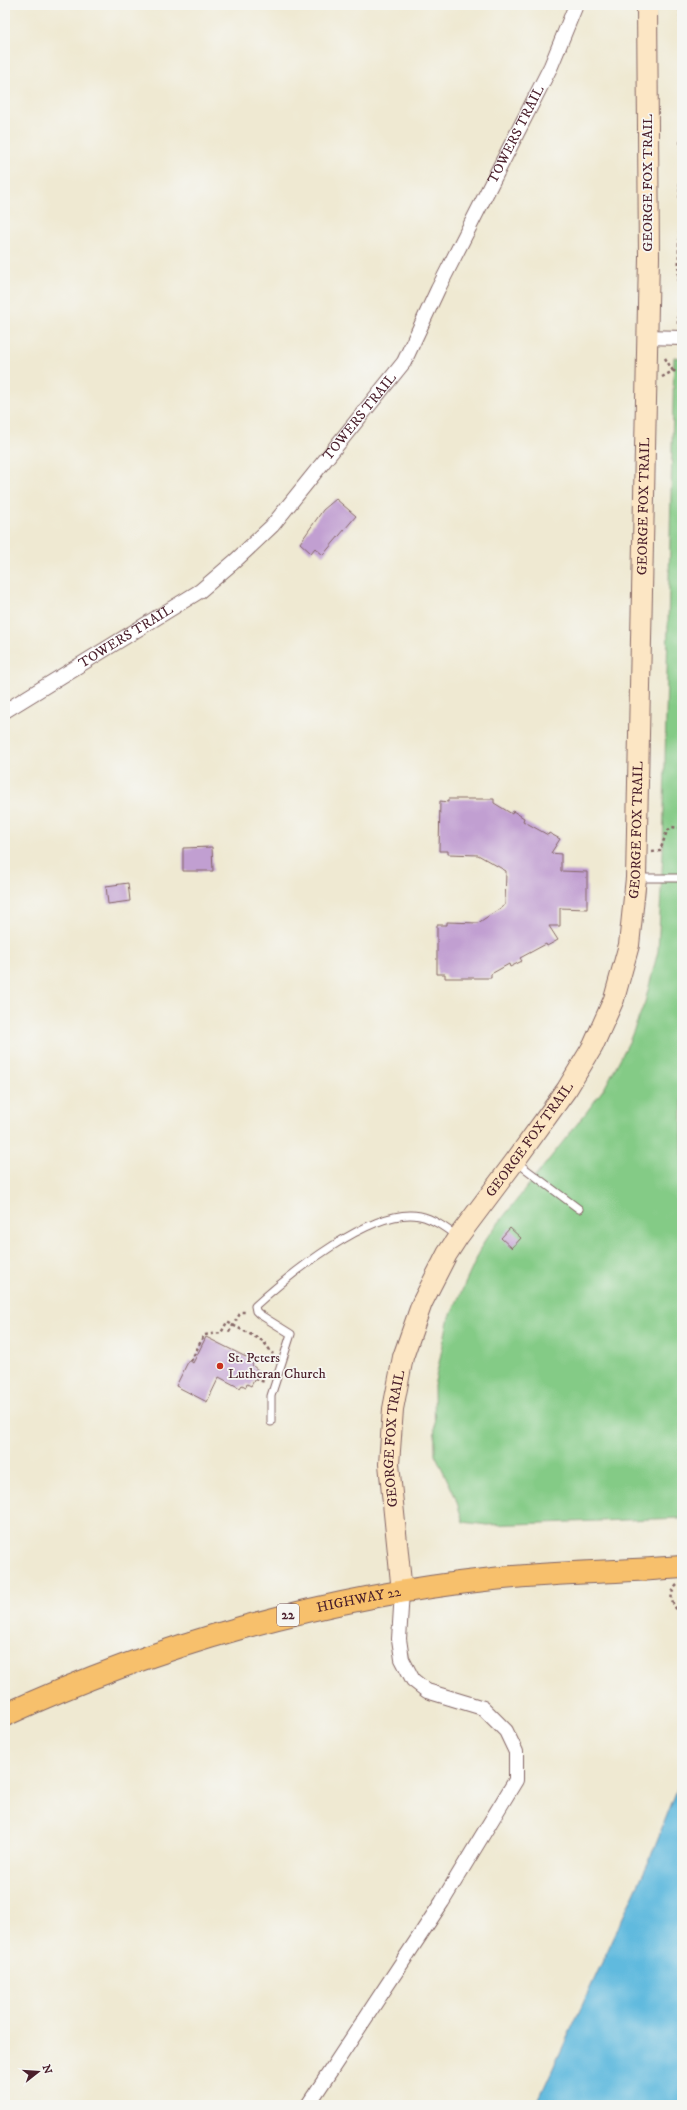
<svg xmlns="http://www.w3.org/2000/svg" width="687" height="2110" font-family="'IM FELL DW Pica',serif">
<rect width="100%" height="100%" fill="#f6f6f2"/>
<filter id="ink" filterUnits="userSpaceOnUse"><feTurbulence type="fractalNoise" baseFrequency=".025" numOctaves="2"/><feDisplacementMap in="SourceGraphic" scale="8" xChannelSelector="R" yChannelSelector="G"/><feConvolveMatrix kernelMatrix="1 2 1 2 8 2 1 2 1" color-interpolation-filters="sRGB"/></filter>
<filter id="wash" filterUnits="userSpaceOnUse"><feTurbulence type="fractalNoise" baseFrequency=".012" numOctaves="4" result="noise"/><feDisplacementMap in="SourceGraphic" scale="16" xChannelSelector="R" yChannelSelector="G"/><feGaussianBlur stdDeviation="0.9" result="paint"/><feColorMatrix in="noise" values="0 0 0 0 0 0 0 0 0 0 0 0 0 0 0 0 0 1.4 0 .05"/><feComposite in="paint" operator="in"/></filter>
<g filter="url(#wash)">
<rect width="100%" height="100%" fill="#efe9d2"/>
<path fill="#84cb86" stroke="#677558" d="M674 357 682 358V1518L487 1525 463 1522 455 1496 435 1454 434 1386 448 1321 485 1240 585 1114 605 1087 629 1042 645 1002 658 951 663 852Z"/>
<path fill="#60bade" stroke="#556c84" d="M682 1777V2105H536L649 1861Z"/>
<g id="blocks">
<path fill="#c19fd1" d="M336 499 356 516 323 555 315 548 311 553 300 543 323 510Z
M448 799H494V803L512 814 513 811 524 818 523 821 548 835 549 833 560 839 551 853 561 854V871L587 872V909L560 908V926H549L558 940 547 946 546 944 520 958 522 961 510 967 509 964 491 974V978H445V974H437V925H447V922L478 923 505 905 506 871 478 855 448 854V851H439L440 801 448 802Z
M212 847 213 871H183V848Z
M128 883 130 901 108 904 106 886Z
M510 1228 521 1238 512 1248 501 1238Z
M206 1337 254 1361 252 1365 259 1371 251 1386 247 1384 246 1387 242 1385 240 1388 219 1377 207 1402 176 1386 189 1360 193 1363Z"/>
</g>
</g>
<g filter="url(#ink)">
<use href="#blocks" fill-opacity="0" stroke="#846665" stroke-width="1"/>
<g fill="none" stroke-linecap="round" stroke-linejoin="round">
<g stroke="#846665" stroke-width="9">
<path id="lane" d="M637 878H682
M515 1161 579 1209
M271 1422V1396L291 1334 259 1314 256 1311 255 1306C288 1276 373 1206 420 1216 434 1219 447 1229 458 1237"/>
</g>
<g stroke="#846665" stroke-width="16">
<g id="street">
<path d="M647 337 682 338"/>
<path id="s1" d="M5 711 200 591 235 561 272 526 404 362 438 289 551 66 576 5"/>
<path d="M308 2105 442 1902 516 1780V1752L506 1731 483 1708 427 1691 413 1680 402 1659 399 1639 402 1592"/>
</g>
</g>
<g stroke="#846665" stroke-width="22">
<g id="secondary">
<path id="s2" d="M402 1592 389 1464 393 1409 403 1357 422 1303 447 1254 458 1237 515 1161 567 1089 593 1046 614 999 629 945 636 878 649 257 647 5"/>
</g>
</g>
<g stroke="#846665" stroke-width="24">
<g id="primary">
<path id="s3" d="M5 1715C158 1644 325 1597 493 1579 556 1572 619 1572 682 1567"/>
</g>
</g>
<path stroke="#846665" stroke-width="2.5" stroke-dasharray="3 3" stroke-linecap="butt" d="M678 324 681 92 680 5
M680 351 682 387
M665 358 673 371
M662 377 673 371 680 372
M652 852 660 851 667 831 672 827 680 828 682 833
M229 1332 241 1312H245
M191 1361 204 1335 221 1333 227 1322 263 1341 273 1354
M255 1379 265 1382
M677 1585C667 1595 672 1607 682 1614"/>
<use href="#lane" stroke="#fff" stroke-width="7"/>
<use href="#street" stroke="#fff" stroke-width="14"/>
<use href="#secondary" stroke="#fce6c4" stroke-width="20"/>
<use href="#primary" stroke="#f7c06c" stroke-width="22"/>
</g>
</g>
<circle fill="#c8321e" stroke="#f6f6f2" stroke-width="1.5" cx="220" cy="1366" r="4"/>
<g text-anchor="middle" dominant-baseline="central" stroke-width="3.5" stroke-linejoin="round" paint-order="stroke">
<rect fill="#f6f6f2" stroke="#7e6067" stroke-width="1" x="277" y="1604" width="22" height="22" rx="3"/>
<g font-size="13" font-weight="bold" fill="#4a1f2b">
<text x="288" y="1615">22</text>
</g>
<g font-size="14" fill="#4a1f2b" stroke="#f6f6f2">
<text stroke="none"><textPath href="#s1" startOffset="790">TOWERS TRAIL</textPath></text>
<text transform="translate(648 183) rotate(-90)">GEORGE FOX TRAIL</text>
<text stroke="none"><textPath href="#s1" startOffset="466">TOWERS TRAIL</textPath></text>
<text stroke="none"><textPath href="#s2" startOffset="1150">GEORGE FOX TRAIL</textPath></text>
<text stroke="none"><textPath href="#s1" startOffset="142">TOWERS TRAIL</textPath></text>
<text stroke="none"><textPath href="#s2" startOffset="826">GEORGE FOX TRAIL</textPath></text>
<text stroke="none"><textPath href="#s2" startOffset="490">GEORGE FOX TRAIL</textPath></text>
<text stroke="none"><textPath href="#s2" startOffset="154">GEORGE FOX TRAIL</textPath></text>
<text stroke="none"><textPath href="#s3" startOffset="373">HIGHWAY 22</textPath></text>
</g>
<g font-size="14" fill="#4a1f2b" stroke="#f6f6f2" text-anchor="start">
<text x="228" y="1358">St. Peters<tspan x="228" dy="16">Lutheran Church</tspan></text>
</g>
</g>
<rect width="687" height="2110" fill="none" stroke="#f6f6f2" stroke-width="20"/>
<g transform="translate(38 2072) rotate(73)" stroke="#f6f6f2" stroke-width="3" paint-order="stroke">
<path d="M0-3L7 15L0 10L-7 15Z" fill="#4a1f2b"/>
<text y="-6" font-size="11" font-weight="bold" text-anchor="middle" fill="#4a1f2b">N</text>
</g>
</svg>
